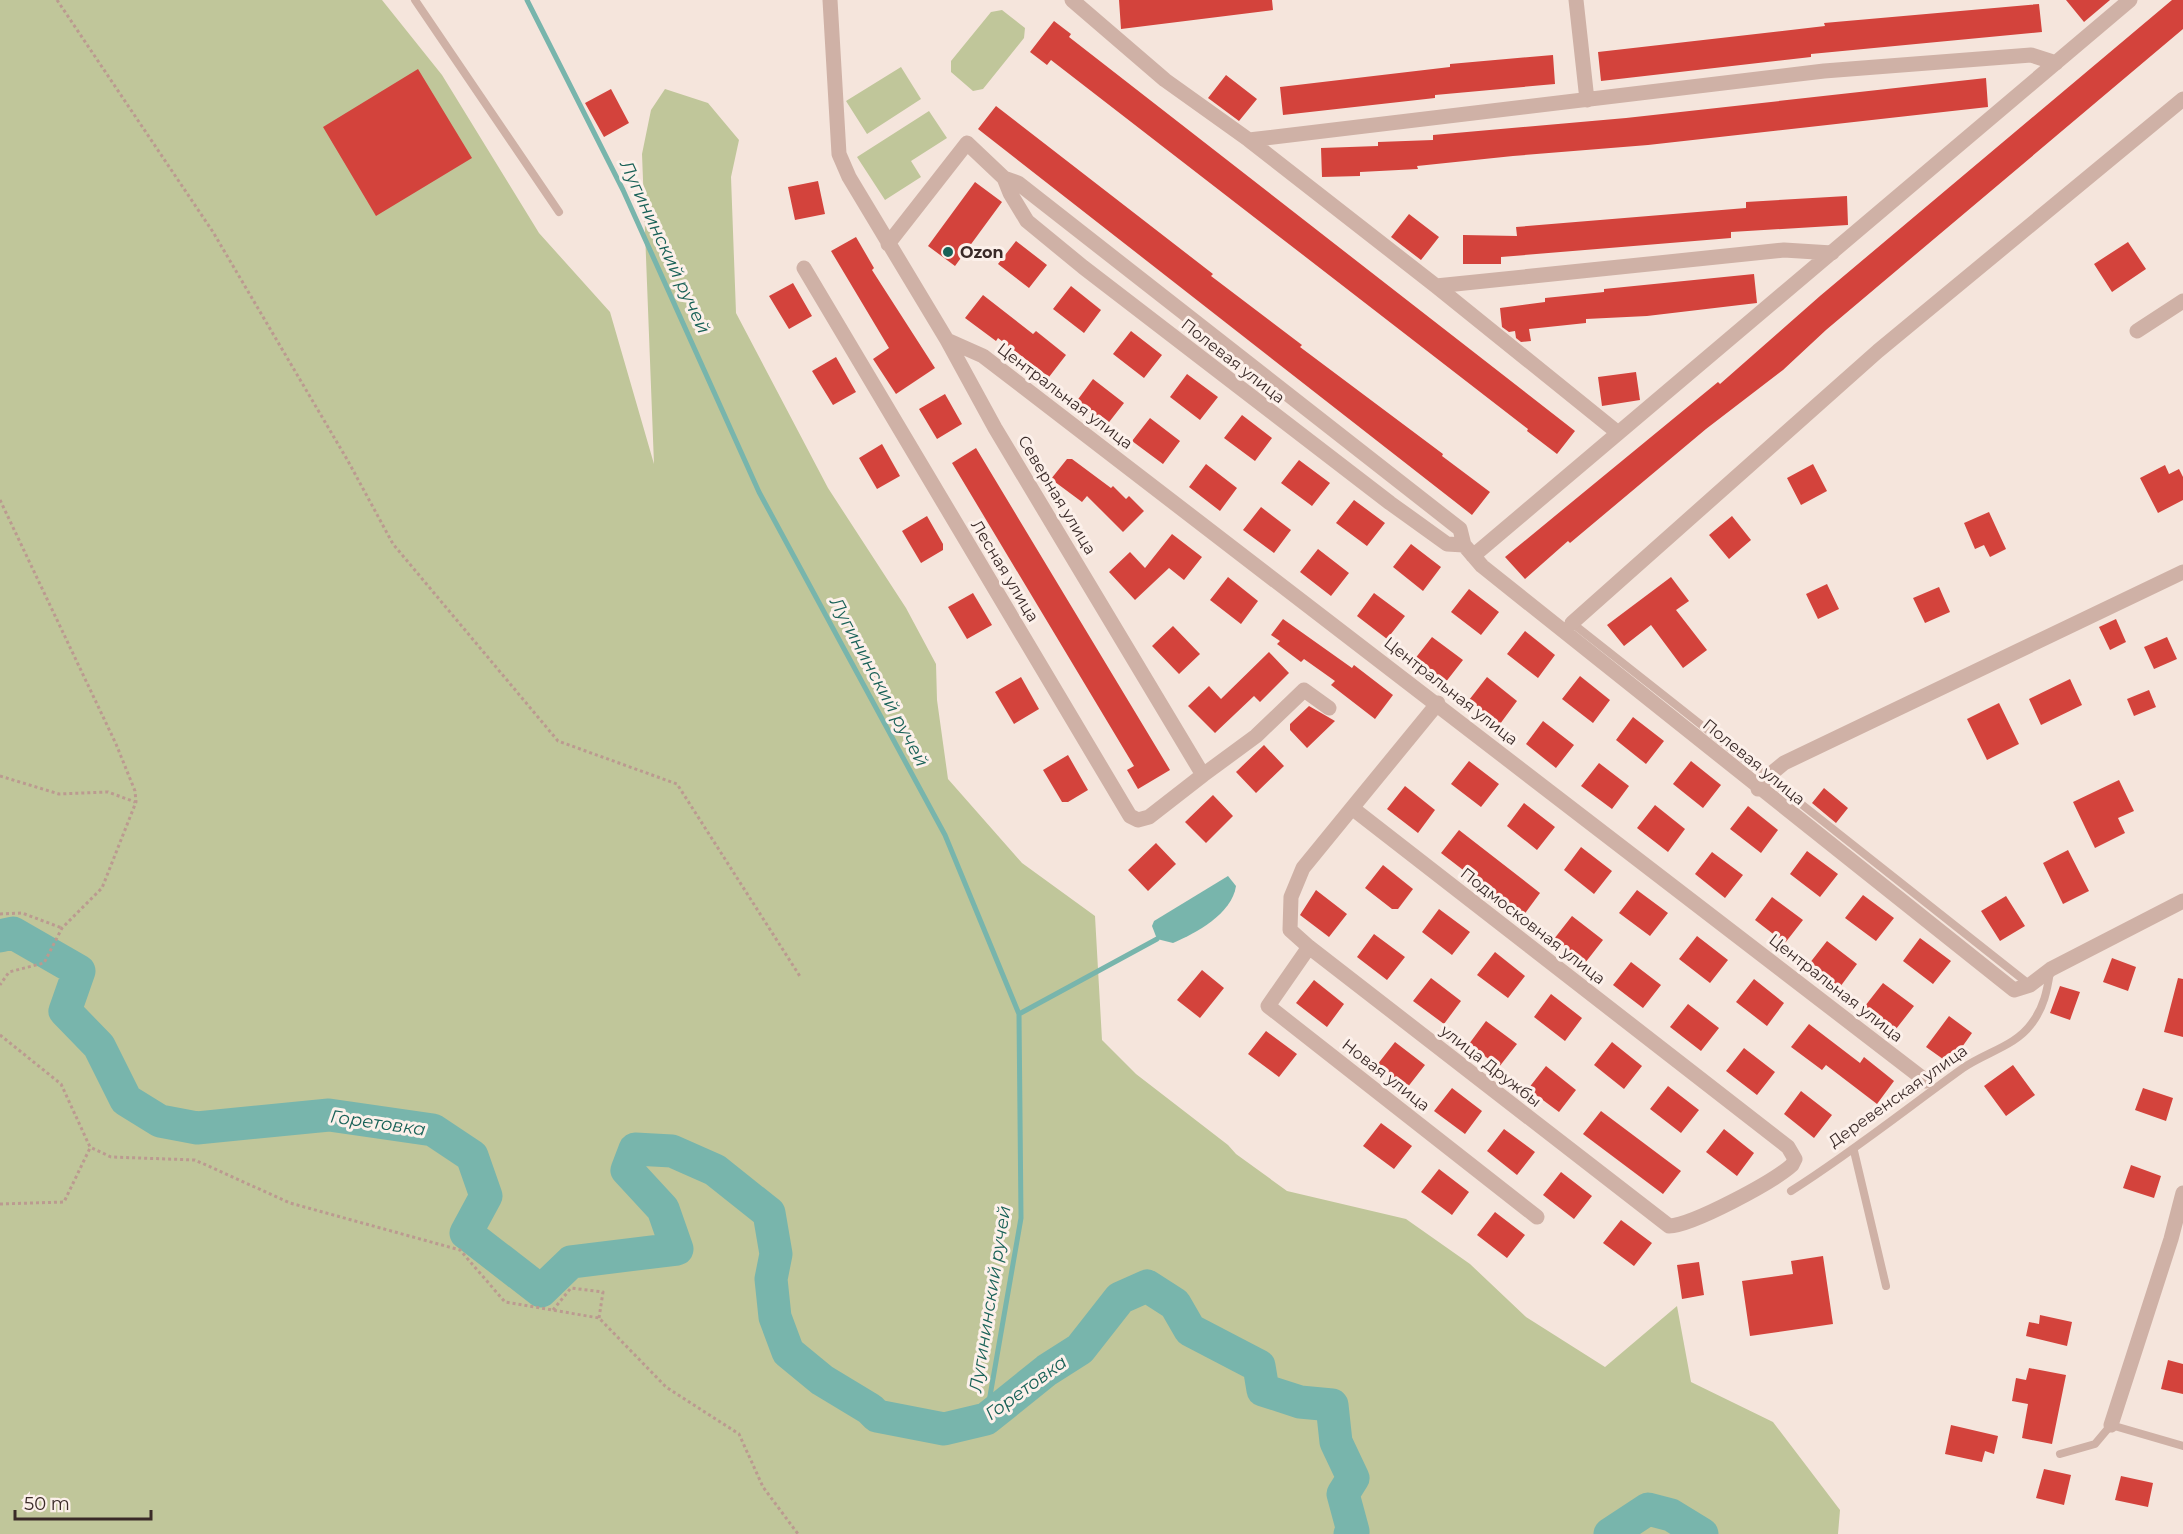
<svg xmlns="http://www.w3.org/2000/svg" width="2183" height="1534" font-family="Montserrat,sans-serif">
<rect width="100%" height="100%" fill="#f5e5dc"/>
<path fill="#c0c69a" d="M0 0H382L442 75 539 233 610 312 654 464 642 154 651 110 665 89 708 103 739 140 731 177 736 313 828 488 906 608 936 664 937 700 948 779 1022 863 1095 916 1102 1040 1136 1074 1228 1145 1236 1154 1287 1191 1406 1219 1470 1264 1526 1317 1605 1367 1677 1306 1691 1382 1773 1422 1840 1510 1838 1534H0Z
M1002 10 1025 28 1024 38 983 89 973 91 951 72V61L991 12Z
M901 67 921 99 867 134 846 101Z
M929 111 947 138 911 161 921 177 885 200 857 157Z"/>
<path fill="#78b5ac" d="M1228 876 1236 886C1232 914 1196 933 1173 943L1157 939 1152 926 1154 921Z"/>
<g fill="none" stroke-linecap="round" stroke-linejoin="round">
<path stroke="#78b5ac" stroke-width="5" d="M527 0 623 190 759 492 945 835 1019 1014 1021 1218 986 1419
M1019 1014 1157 939"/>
<path stroke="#78b5ac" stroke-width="33" d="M0 936 13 933 79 971 65 1011 99 1046 126 1100 160 1121 197 1128 329 1115 433 1130 472 1156 486 1196 466 1233 541 1291 571 1262 677 1249 663 1209 627 1170 635 1149 672 1151 715 1170 769 1213 776 1254 771 1279 775 1317 788 1352 822 1380 870 1409 877 1416 944 1429 986 1419 1047 1370 1080 1349 1120 1298 1147 1286 1175 1304 1190 1330 1259 1366 1263 1390 1300 1402 1332 1405 1336 1442 1353 1478 1343 1494 1353 1531 1350 1534
M1610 1534 1648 1509 1671 1515 1702 1534"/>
</g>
<path fill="#d3433c" d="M1119 0H1272L1273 10 1121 29Z
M2066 0H2110L2084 22Z
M2172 0H2183V29L1826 330 1783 370 1706 429 1570 543 1568 541 1525 579 1505 557 1718 382 1720 384 1820 296Z
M2039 4 2042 32 1811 54V57L1601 81 1598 52 1825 26 1824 23Z
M1054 21 1071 34 1069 37 1575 431 1557 454 1527 431 1528 429 1051 60 1047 65 1030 52Z
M1553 55 1555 84 1435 95V98L1283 115 1280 87 1450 67V64Z
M418 69 472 158 376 216 323 127Z
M1226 75 1257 99 1239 121 1208 98Z
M1986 78 1988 107 1648 145 1513 156 1417 166 1418 169 1360 172V176L1322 177 1321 148 1378 146V142L1433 140V135L1626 118Z
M611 89 629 123 604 137 585 103Z
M996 106 1213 274 1211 276 1302 345 1300 347 1443 454 1442 456 1490 492 1472 515 978 129Z
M818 181 825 214 795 220 788 187Z
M975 182 1002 202 955 266 928 246Z
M1847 196 1848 225 1731 232V238L1501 257V264H1463V235L1517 236 1516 227 1746 208V202Z
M1409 214 1439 237 1421 260 1391 237Z
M856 237 874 268 872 270 935 368 896 394 873 359 889 348 831 251Z
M1016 241 1047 265 1029 288 998 264Z
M2128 242 2146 269 2112 292 2094 264Z
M1754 274 1757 303 1647 316 1586 319V323L1529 329 1531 341 1521 342 1516 338 1515 331 1509 332 1502 327 1500 308 1545 302V298L1604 292V289Z
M793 283 812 316 789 329 769 296Z
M1071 286 1101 310 1084 333 1053 309Z
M983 295 1033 334 1036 331 1066 355 1049 377 998 338 996 341 965 318Z
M1131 331 1162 355 1144 378 1113 354Z
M836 357 856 392 833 405 812 371Z
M1636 372 1640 400 1602 406 1598 377Z
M1187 374 1218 397 1200 420 1170 397Z
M1093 379 1124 403 1106 426 1076 402Z
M945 394 962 424 937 439 919 409Z
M1242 415 1272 438 1255 461 1224 438Z
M1150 418 1180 441 1163 464 1132 441Z
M882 444 900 476 877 489 859 458Z
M976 448 1170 770 1138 789 1127 770 1134 766 952 463Z
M1067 459H1072L1111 488 1113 486 1126 499 1129 496 1144 511 1123 532 1087 496 1082 502 1051 479Z
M1299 460 1330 483 1312 506 1281 483Z
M1206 464 1237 488 1220 511 1189 487Z
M1813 464 1827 491 1801 505 1787 478Z
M2165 465 2169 474 2179 469 2183 477V500L2158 513 2140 478Z
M1354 500 1385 523 1367 546 1336 523Z
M1261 507 1291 530 1274 553 1243 530Z
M1989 512 2006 549 1990 557 1984 545 1975 549 1964 523Z
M927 516 943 544V550L921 563 902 531Z
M1732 516 1751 540 1729 559 1709 535Z
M1172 534 1202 557 1184 580 1169 568 1135 600 1109 572 1130 552 1145 568Z
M1411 544 1441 567 1423 591 1393 567Z
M1318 549 1349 573 1331 596 1300 572Z
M1228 577 1258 601 1241 624 1210 600Z
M1671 577 1689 601 1676 610 1707 650 1683 668 1651 625 1624 646 1607 625Z
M1827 584 1839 609 1818 619 1806 594Z
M1939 587 1950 612 1925 623 1913 598Z
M1469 589 1499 612 1481 635 1451 612Z
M973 593 992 625 967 639 948 607Z
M1374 593 1405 616 1387 639 1357 616Z
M1283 619 1352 668 1354 665 1393 695 1375 719 1331 685 1335 681 1304 659 1301 662 1277 644 1280 641 1271 635Z
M2116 619 2126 642 2110 650 2099 627Z
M1173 626 1200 654 1179 674 1152 646Z
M1525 631 1555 655 1538 678 1507 654Z
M1432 637 1463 660 1445 683 1414 660Z
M2167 637 2177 659 2154 669 2144 647Z
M1269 652 1289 673 1260 702 1254 696 1215 733 1188 706 1209 686 1221 699Z
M1580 676 1610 700 1593 723 1562 699Z
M1021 677 1039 709 1014 724 995 692Z
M1487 677 1517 701 1500 724 1469 700Z
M2070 679 2082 705 2041 725 2029 699Z
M2149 690 2156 707 2134 716 2127 699Z
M1999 703 2019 744 1987 760 1967 719Z
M1309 706 1335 721 1307 748 1290 730V724Z
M1633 717 1664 741 1646 764 1616 740Z
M1543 721 1574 745 1556 768 1526 744Z
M1264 745 1284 766 1256 793 1236 772Z
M1068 755 1088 790 1068 802H1062L1043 770Z
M1469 761 1499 784 1481 807 1451 784Z
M1691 761 1721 785 1703 808 1673 784Z
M1599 763 1629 786 1612 809 1581 786Z
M2119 780 2134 811 2118 818 2125 833 2095 848 2073 802Z
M1405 786 1435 810 1418 833 1387 809Z
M1824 788 1848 808 1836 823 1812 803Z
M1213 795 1233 816 1206 843 1185 822Z
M1524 803 1555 827 1537 850 1507 826Z
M1655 805 1685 829 1668 852 1637 828Z
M1748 806 1778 830 1761 853 1730 829Z
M1459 830 1540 893 1523 916 1441 853Z
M1156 843 1176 864 1148 891 1128 870Z
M1581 847 1612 871 1594 894 1564 870Z
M2068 850 2089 891 2063 904 2043 863Z
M1807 851 1838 874 1820 897 1790 874Z
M1712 852 1743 875 1725 898 1695 874Z
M1383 865 1413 889 1398 909H1392L1365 888Z
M1316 890 1347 914 1329 937 1300 915Z
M1637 890 1668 913 1650 936 1619 913Z
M1863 895 1894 918 1876 941 1845 918Z
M2006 896 2025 926 2000 941 1981 911Z
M1772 897 1803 920 1785 943 1755 920Z
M1439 909 1470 932 1452 955 1422 932Z
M1572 916 1603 940 1585 963 1554 939Z
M1374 934 1405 957 1387 980 1357 957Z
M1697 936 1728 960 1710 983 1679 959Z
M1920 938 1951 961 1933 984 1903 961Z
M1827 941 1857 964 1840 987 1809 964Z
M1495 952 1525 976 1508 998 1477 975Z
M2112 958 2136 967 2128 991 2103 982Z
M1631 962 1661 985 1643 1008 1613 985Z
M1202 970 1224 988 1200 1018 1177 1000Z
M1431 978 1461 1001 1444 1024 1413 1001Z
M2178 978 2183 979V1037L2164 1032Z
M1754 979 1784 1003 1767 1026 1736 1002Z
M1314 980 1344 1004 1327 1027 1296 1003Z
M1883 983 1914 1006 1896 1029 1865 1006Z
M2060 986 2080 992 2070 1020 2050 1013Z
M1551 994 1582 1018 1565 1041 1534 1017Z
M1688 1004 1719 1028 1701 1051 1670 1027Z
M1949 1016 1972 1033 1950 1064 1926 1047Z
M1486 1021 1517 1044 1499 1067 1469 1044Z
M1809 1024 1860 1063 1864 1057 1894 1081 1877 1104 1826 1065 1822 1070 1791 1047Z
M1266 1031 1297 1054 1279 1077 1248 1054Z
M1395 1042 1425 1065 1407 1088 1377 1065Z
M1612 1042 1642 1066 1624 1089 1594 1065Z
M1744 1048 1775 1072 1757 1095 1726 1071Z
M2013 1065 2035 1095 2006 1116 1984 1086Z
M1546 1066 1576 1090 1559 1112 1528 1089Z
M1668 1086 1699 1110 1681 1133 1650 1109Z
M1452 1088 1482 1111 1465 1134 1434 1111Z
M2143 1088 2173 1098 2166 1121 2135 1110Z
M1801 1091 1832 1115 1814 1138 1784 1114Z
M1601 1111 1681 1171 1663 1194 1583 1134Z
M1381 1123 1412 1146 1394 1169 1363 1146Z
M1504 1129 1535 1152 1517 1175 1487 1151Z
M1724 1129 1754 1153 1737 1176 1706 1152Z
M2131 1165 2161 1176 2154 1198 2123 1188Z
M1439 1169 1469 1192 1452 1215 1421 1192Z
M1561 1172 1592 1196 1574 1219 1543 1195Z
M1495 1212 1525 1235 1507 1258 1477 1235Z
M1621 1220 1652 1243 1634 1266 1603 1243Z
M1823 1256 1833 1324 1750 1336 1742 1281 1793 1274 1791 1261Z
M1699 1262 1704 1295 1682 1299 1677 1265Z
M2040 1315 2072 1322 2067 1346 2026 1336 2029 1322 2039 1324Z
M2168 1360 2183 1364V1394L2161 1389Z
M2029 1368 2066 1375 2052 1444 2022 1438 2028 1404 2012 1401 2016 1378 2026 1380Z
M1951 1425 1998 1436 1994 1454 1985 1451 1982 1462 1945 1454Z
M2044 1469 2071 1475 2064 1505 2036 1498Z
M2121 1476 2153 1483 2148 1507 2115 1500Z"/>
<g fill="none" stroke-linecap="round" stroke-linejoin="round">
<path stroke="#bb9a90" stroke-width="3" stroke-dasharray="3 3" stroke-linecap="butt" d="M57 0 213 232 348 461 393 544 558 741 677 784 801 978
M0 500 116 744 135 791 136 802 102 888 62 928 44 963 9 972 0 985
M0 776 59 794 108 792 135 802
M0 914 22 913 62 928
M0 1035 61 1084 90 1147 111 1157 195 1160 290 1203 460 1250 505 1302 599 1318 666 1387 739 1434 763 1487 798 1534
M0 1204 64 1202 90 1148
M553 1310 571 1288 603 1292 599 1318"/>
<path stroke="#cfb1a6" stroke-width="8" d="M415 0 559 212
M1572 623C1725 743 1876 865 2030 985
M1854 1151 1886 1286
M1791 1191C1851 1153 1906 1109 1963 1068 1986 1052 2016 1046 2032 1023 2044 1007 2047 991 2050 972
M2060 1454 2095 1444 2111 1425 2183 1446"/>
<path stroke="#cfb1a6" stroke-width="15" d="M830 0 839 154 849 177 947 340 995 428 1203 775 1256 736 1304 690 1329 708
M1072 0 1165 80 1249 140 1436 286 1617 432
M1576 0 1587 100
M1249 140 1824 71 2031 55 2056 63
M1004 178 1010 193 1027 221 1083 267 1390 503 1447 544 1464 545
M888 244 967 143 1004 178 1018 183 1460 529 1464 545 1482 566 2014 990 2030 985 2051 969 2183 901
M804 268 1130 816 1138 820 1149 817 1203 775
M1436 286 1784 250 1832 253
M2137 331 2183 301
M947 340 983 356 1926 1081
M1473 556 2130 0
M1572 623 1878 351 2183 99
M1758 789 1767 777 1784 763 2183 572
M1352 808 1303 868 1291 897 1290 930 1309 947 1669 1226C1693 1225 1773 1182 1792 1165L1795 1159 1788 1147 1352 808 1438 703
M1309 947 1268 1006 1537 1217
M2111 1425 2171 1239 2183 1193"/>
</g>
<circle fill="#186157" stroke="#fcf0ea" stroke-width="2" cx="948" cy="252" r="6"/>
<g text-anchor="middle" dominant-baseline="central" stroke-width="6" stroke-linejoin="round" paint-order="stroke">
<g font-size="16" font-weight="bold" fill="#3a2a28" stroke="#fcf0ea" text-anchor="start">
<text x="960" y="252">Ozon</text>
</g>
<g font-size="16" fill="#3a2a28" stroke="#fcf0ea">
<text transform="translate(1233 361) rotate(38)">Полевая улица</text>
<text transform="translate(1065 396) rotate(37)">Центральная улица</text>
<text transform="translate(1057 495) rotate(59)">Северная улица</text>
<text transform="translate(1005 571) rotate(59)">Лесная улица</text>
<text transform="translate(1451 691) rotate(38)">Центральная улица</text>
<text transform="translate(1754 762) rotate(39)">Полевая улица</text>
<text transform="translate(1533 926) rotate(38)">Подмосковная улица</text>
<text transform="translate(1836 988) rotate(38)">Центральная улица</text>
<text transform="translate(1491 1066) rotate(38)">улица Дружбы</text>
<text transform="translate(1386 1075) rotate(38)">Новая улица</text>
<text transform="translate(1898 1096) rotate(-35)">Деревенская улица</text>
</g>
<g font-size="18" font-style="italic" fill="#186157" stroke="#fcf0ea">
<text transform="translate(665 247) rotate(65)">Лугининский ручей</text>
<text transform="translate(879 682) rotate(62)">Лугининский ручей</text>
<text transform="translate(378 1123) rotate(8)">Горетовка</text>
<text transform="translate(990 1299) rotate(-81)">Лугининский ручей</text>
<text transform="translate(1026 1388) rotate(-36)">Горетовка</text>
</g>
</g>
<path d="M15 1510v9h136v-9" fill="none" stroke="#3a2a28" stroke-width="3"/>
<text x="24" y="1510" font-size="18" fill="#3a2a28" stroke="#fcf0ea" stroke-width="4.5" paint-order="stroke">50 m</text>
</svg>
